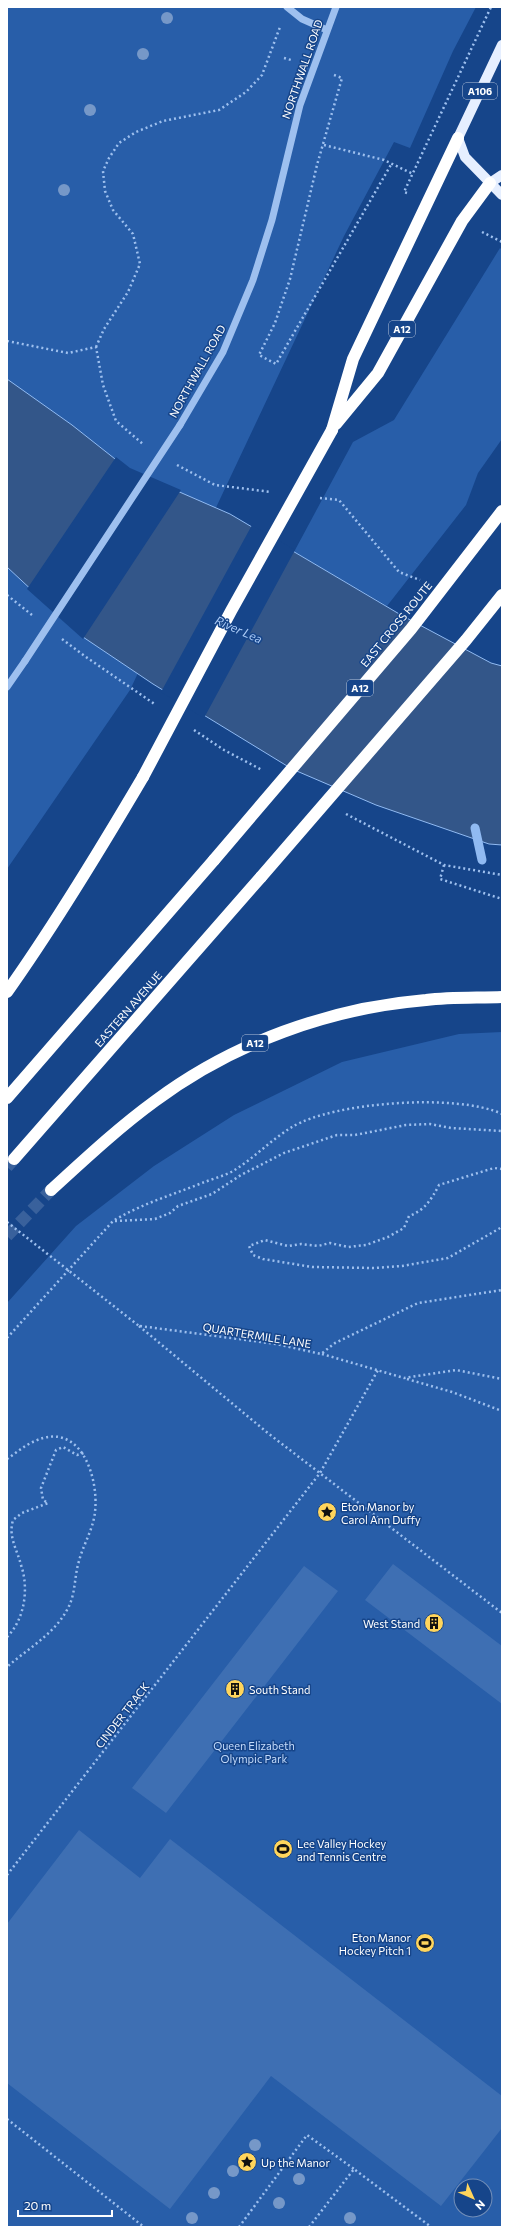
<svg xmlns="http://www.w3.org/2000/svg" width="509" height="2234" font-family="Commissioner,sans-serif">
<rect width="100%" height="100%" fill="#16458a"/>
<path fill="#285ea9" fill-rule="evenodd" d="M7 7H476L453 51 410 148 394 142 344 236 130 690 7 869Z
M500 248 502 250V439L478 473 466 505 387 606 294 552 353 442 394 420Z
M502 1032V2227H7V1303L76 1226 154 1166 234 1115 342 1062 459 1034ZM461 2186H485V2210H461Z"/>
<path fill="#335689" stroke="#90baf2" d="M7 379 72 425 129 470 230 514 401 615 491 663 502 666V845L489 844 376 805 292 769 153 684 80 635 7 567Z"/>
<path fill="#16458a" d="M116 457 130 468 181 490 83 639 27 589Z
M252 525 295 550 204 718 161 692Z"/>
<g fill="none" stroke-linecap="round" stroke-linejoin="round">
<path stroke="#90baf2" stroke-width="9" d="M475 828 482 860"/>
</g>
<path fill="#3e6fb3" d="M393 1564 502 1646V1704L365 1600Z
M304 1566 338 1591 166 1813 132 1788Z
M79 1830 140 1878 170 1839 502 2096V2128L441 2206 271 2076 170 2209 7 2083V1924Z"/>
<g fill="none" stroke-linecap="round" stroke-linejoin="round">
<path stroke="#39619c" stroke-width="12" stroke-dasharray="12 6" stroke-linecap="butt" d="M7 1167 14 1159
M7 1236 51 1190"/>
<path stroke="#9ec0ef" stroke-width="2.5" stroke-dasharray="2 3" stroke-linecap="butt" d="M284 58 291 60
M334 75 342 78 317 165 290 279 275 323 259 355 276 364 392 163
M324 145 384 160 413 174
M407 193 404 192 491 7
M482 232 502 242
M7 341 68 353 96 347 103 385 116 421 144 445
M96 347 104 329 128 292 140 264 133 234 113 210 105 191 103 171 109 158 119 143 136 132 163 121 219 110 246 92 262 75 280 27
M177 465 215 485 271 492
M320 498 339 500 399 572 420 580
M7 595 32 615
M62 639 86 657 156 705
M194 730 224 750 262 770
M346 814 444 865 502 875
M444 865 440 879 502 899
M502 1169 494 1168 439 1185C431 1200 425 1210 409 1216L404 1228 388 1237 366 1245 348 1247 330 1243 318 1246 301 1244 288 1246 265 1240 249 1246 253 1255 263 1259 312 1267 374 1268 402 1266 448 1258 502 1227
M115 1221 155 1219 170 1213 178 1206 212 1194 241 1175 284 1153 337 1135H355L406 1125 430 1124 451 1128 502 1131
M139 1326 269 1434 502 1613
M140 1326 276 1344 321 1354 335 1343 418 1303 502 1290
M7 1338 113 1221C141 1204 172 1195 202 1183 212 1179 224 1176 233 1171 253 1159 272 1139 292 1127 333 1102 458 1093 502 1114
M322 1354 404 1378 456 1370 502 1379
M407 1379 452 1392 502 1411
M7 1459C16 1453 25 1445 35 1441 81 1420 99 1478 95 1512 93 1530 83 1545 79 1561 74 1577 76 1593 68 1608 55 1634 27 1649 7 1667
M7 1637C25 1619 29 1588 21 1565 17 1549 8 1537 13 1520L22 1513 48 1503 43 1500 41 1488 56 1450 63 1447 77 1455 84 1453
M7 1875 320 1473 378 1370
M7 2119 144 2227
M239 2227 307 2135 354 2169
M309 2227 354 2169 431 2227"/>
<path stroke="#9ec0ef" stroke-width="7" d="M287 7 302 19 327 30
M180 425 223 352 253 280 272 220 300 105 336 7
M7 687 25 661"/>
<path stroke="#e6efff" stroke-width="10" d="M502 45 458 138 465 157 502 195
M490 183 502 175"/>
<path stroke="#fff" stroke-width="12" d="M336 424 378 373 462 221 490 183
M332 430 353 359 458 138
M7 992C56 923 100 850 143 777
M7 1098 214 860
M14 1159 261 877
M51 1190C85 1159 118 1128 155 1101 233 1043 329 1008 426 1000 451 997 477 998 502 997"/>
<path stroke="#9ec0ef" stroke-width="2.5" stroke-dasharray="2 3" stroke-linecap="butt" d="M7 1222 139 1326"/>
<path stroke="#9ec0ef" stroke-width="7" d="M25 661 180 425"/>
<path stroke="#fff" stroke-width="12" d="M143 777 231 611 332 430
M214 860 411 629 502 511
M261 877 466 640 502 595"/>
</g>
<g fill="#7698c8">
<circle cx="167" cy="18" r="6"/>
<circle cx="143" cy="54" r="6"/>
<circle cx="90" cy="110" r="6"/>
<circle cx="64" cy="190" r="6"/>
<circle cx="255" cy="2145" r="6"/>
<circle cx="233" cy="2171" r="6"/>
<circle cx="299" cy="2179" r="6"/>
<circle cx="214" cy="2193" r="6"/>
<circle cx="279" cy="2203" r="6"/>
<circle cx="192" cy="2218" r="6"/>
<circle cx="350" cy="2218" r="6"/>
</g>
<defs>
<g id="sight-disc" transform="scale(1)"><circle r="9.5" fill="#ffd55c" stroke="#16458a"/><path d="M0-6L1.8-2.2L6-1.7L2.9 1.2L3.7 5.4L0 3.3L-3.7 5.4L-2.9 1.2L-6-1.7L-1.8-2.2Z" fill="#111"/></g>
<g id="building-disc" transform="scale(1)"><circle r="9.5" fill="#ffd55c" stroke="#16458a"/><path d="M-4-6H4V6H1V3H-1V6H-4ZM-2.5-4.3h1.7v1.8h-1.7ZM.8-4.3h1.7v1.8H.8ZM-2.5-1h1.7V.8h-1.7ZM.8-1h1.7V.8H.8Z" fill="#111"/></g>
<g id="stadium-disc" transform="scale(1)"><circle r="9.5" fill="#ffd55c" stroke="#16458a"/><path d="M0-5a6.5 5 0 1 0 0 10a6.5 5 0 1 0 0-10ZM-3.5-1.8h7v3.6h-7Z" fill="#111"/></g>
</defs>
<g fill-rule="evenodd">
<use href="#sight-disc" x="327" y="1512"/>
<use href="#building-disc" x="434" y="1623"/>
<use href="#building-disc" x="235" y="1689"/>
<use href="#stadium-disc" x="283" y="1849"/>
<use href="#stadium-disc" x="425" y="1943"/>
<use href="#sight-disc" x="247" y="2162"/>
</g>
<g text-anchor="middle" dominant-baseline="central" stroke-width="3" stroke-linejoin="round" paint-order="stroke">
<g fill="#16458a" stroke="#b9c7dc" stroke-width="1">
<rect x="463" y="83" width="34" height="16" rx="3"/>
<rect x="389" y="321" width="26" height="16" rx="3"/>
<rect x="347" y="680" width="26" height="16" rx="3"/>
<rect x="242" y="1035" width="26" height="16" rx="3"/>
</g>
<g font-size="10" font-weight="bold" fill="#fff">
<text x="480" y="91">A106</text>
<text x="402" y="329">A12</text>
<text x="360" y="688">A12</text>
<text x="255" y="1043">A12</text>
</g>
<g font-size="11" fill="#fff" stroke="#16458a">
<text transform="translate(302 69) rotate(-71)">NORTHWALL ROAD</text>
<text transform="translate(197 371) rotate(-61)">NORTHWALL ROAD</text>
<text transform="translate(396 624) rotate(-51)">EAST CROSS ROUTE</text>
<text transform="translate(128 1009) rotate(-49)">EASTERN AVENUE</text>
<text transform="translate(257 1335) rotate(9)">QUARTERMILE LANE</text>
<text transform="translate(122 1715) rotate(-52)">CINDER TRACK</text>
</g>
<g font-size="11" fill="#fff" stroke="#16458a" text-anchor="start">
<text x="341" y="1506">Eton Manor by<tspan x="341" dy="13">Carol Ann Duffy</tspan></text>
<text x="420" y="1623" text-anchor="end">West Stand</text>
<text x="249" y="1689">South Stand</text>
<text x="297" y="1843">Lee Valley Hockey<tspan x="297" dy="13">and Tennis Centre</tspan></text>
<text x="411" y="1937" text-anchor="end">Eton Manor<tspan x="411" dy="13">Hockey Pitch 1</tspan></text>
<text x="261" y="2162">Up the Manor</text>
</g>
<g font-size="11" fill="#c4dbfb" stroke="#16458a">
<text x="254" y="1745">Queen Elizabeth<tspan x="254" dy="13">Olympic Park</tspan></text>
</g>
<g font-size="12" font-style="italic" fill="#aacaf6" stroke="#16458a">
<text transform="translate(239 629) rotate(24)">River Lea</text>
</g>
</g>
<rect width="509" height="2234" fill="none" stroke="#ffffff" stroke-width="16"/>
<g transform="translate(473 2198) rotate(135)"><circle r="19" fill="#16458a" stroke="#738fb9"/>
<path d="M0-3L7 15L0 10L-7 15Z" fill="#ffd55c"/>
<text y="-6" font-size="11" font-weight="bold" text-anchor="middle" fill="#ffffff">N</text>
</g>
<path d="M18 2210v6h94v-6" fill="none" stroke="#ffffff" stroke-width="2"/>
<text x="24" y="2210" font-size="12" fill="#ffffff" stroke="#16458a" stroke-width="3" paint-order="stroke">20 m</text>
</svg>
